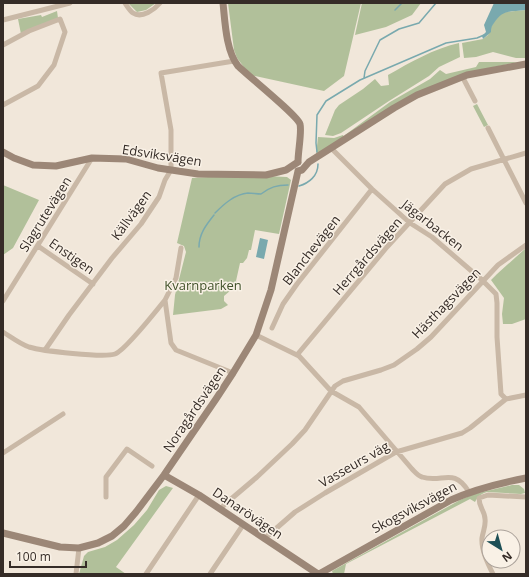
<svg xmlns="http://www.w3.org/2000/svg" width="529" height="577" font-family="'Open Sans',sans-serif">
<rect width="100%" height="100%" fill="#f1e7da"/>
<path fill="#b1c09a" d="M128 3H156L146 10 137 12Z
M228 3H361L344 76 324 91 250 75 237 58 234 50Z
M362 3H421L412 15 386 27 355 35Z
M526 10V58H516L493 52 476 57 464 58 462 43 483 39 488 35 491 27 498 15 505 12Z
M57 11 58 18 21 34 18 19 41 15 42 17Z
M459 43 460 57 439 67 429 76 389 101 341 133 333 136 325 135 335 110 339 105 363 89 375 79 381 86 389 85 388 75C411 62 433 49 459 43Z
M479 62H518L465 73 346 136 345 135 390 102 430 79 440 70 446 74 476 67Z
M477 104 488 125 484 127 473 106Z
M343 135 344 137 316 155 318 137 334 138Z
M241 175 287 177 291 180 279 234 255 230 251 250H249L247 258 243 263H240L236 281 238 284 224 296V301L228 305 221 309 173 315 175 295 186 252 184 246 177 243 192 178Z
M3 185 39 200 13 248 3 255Z
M526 248V319L512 324H503L502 314 504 298 491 280 497 274Z
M512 485H519L524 489 525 493 521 494 487 492C481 494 478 496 475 502L470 499 346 564 344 574H333L332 571 460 500 474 494Z
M166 486 173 488 116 567 126 574H79L84 556 88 552 105 547 117 540 134 525 147 510 159 490Z"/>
<path fill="#79a9ae" d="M494 3H526V10C511 12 503 9 494 23 492 26 491 27 491 32L483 39 482 36 486 32 484 25Z
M260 238 268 240 264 259 256 257Z"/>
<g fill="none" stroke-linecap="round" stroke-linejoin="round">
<path stroke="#79a9ae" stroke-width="1.5" d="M395 10 402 3
M364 78 365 71 380 40 399 29 419 23 436 3
M317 152 316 143 317 115 326 101 360 80 446 43 477 38 484 35
M299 186C309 183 318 176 318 164
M215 213C224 204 235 194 248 193 252 193 257 194 261 194 270 187 277 185 288 185
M199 247C199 234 206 225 214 215"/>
<path stroke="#c9b8a6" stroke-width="5" d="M125 3C127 6 130 11 133 13 142 19 155 9 160 3
M3 20 70 3
M3 45 29 31 60 19 65 32 54 65 38 86 3 105
M462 76 475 101
M488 128 526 203
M331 148 372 189 410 223 432 237 482 280 496 294 497 303V337L501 394 506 399
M38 246 93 284
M181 248 176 278 165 300 171 343 176 350 233 373
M3 301 92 158
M272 328 283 304 297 284 372 189
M3 332C11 337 20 344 29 347 42 351 104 358 115 354 124 351 157 310 165 300
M256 335 299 356 331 391 359 407 412 469C415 472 418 476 422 477 442 484 453 466 469 492
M45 350 69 315 112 258 141 224 159 197 165 180 171 170V130L161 73 234 61
M297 355 387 247 445 184 471 169 526 153
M3 453 63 414
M106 497V477L127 449 152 466
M221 509 224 505 257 477 292 444 305 430 335 386 343 381 381 370 394 365 417 349 431 337 498 265 526 245
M264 539 295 512 325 493 396 452 462 433 470 428 506 399 526 395
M76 574 79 548
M146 574 199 495
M210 574 243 525
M493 574C488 564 481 550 482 538 483 531 486 526 485 519 485 511 479 508 479 498L488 495 526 497"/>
<path stroke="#9c8777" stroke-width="7" d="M223 3C225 22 226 51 238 66 247 75 297 115 300 124 302 132 298 151 298 162
M3 152 14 158 33 165 56 166 92 158 126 159 158 168 198 174 266 175 286 170 298 162
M298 171 302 170 309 162 394 108 417 95 467 75 526 64
M164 475 199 495 318 574
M3 533 60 547 79 548 98 543 112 536 124 526 136 512 164 475 216 399 233 373 256 335 271 290 298 171
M319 574 451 500C475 489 500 483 526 478"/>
</g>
<g text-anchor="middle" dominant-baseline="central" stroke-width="3" stroke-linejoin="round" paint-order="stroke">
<g font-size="13" fill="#352c27" stroke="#f9f1e6">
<text transform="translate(162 155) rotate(9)">Edsviksvägen</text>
<text transform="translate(45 214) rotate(-58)">Slagrutevägen</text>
<text transform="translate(131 215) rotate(-54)">Källvägen</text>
<text transform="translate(433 225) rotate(38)">Jägarbacken</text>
<text transform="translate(311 250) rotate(-52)">Blanchevägen</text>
<text transform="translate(72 256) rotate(35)">Enstigen</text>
<text transform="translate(367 256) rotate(-49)">Herrgårdsvägen</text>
<text transform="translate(446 303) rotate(-46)">Hästhagsvägen</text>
<text transform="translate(194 409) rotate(-56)">Noragårdsvägen</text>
<text transform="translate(354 464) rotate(-30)">Vasseurs väg</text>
<text transform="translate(414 507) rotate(-28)">Skogsviksvägen</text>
<text transform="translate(248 513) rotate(34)">Danarövägen</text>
</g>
<g font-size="13" fill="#42532b" stroke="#f9f1e6">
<text x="203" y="285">Kvarnparken</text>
</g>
</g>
<rect width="529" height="577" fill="none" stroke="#352c27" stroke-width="8"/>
<g transform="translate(501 549) rotate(143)"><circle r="19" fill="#f9f1e6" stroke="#aba29a"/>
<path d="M0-3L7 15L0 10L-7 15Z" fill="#1d4f56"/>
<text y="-6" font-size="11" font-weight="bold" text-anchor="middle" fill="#352c27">N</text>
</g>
<path d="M10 561v6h76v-6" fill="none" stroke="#352c27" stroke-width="2"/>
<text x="16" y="561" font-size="12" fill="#352c27" stroke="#f9f1e6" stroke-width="3" paint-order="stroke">100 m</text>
</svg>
